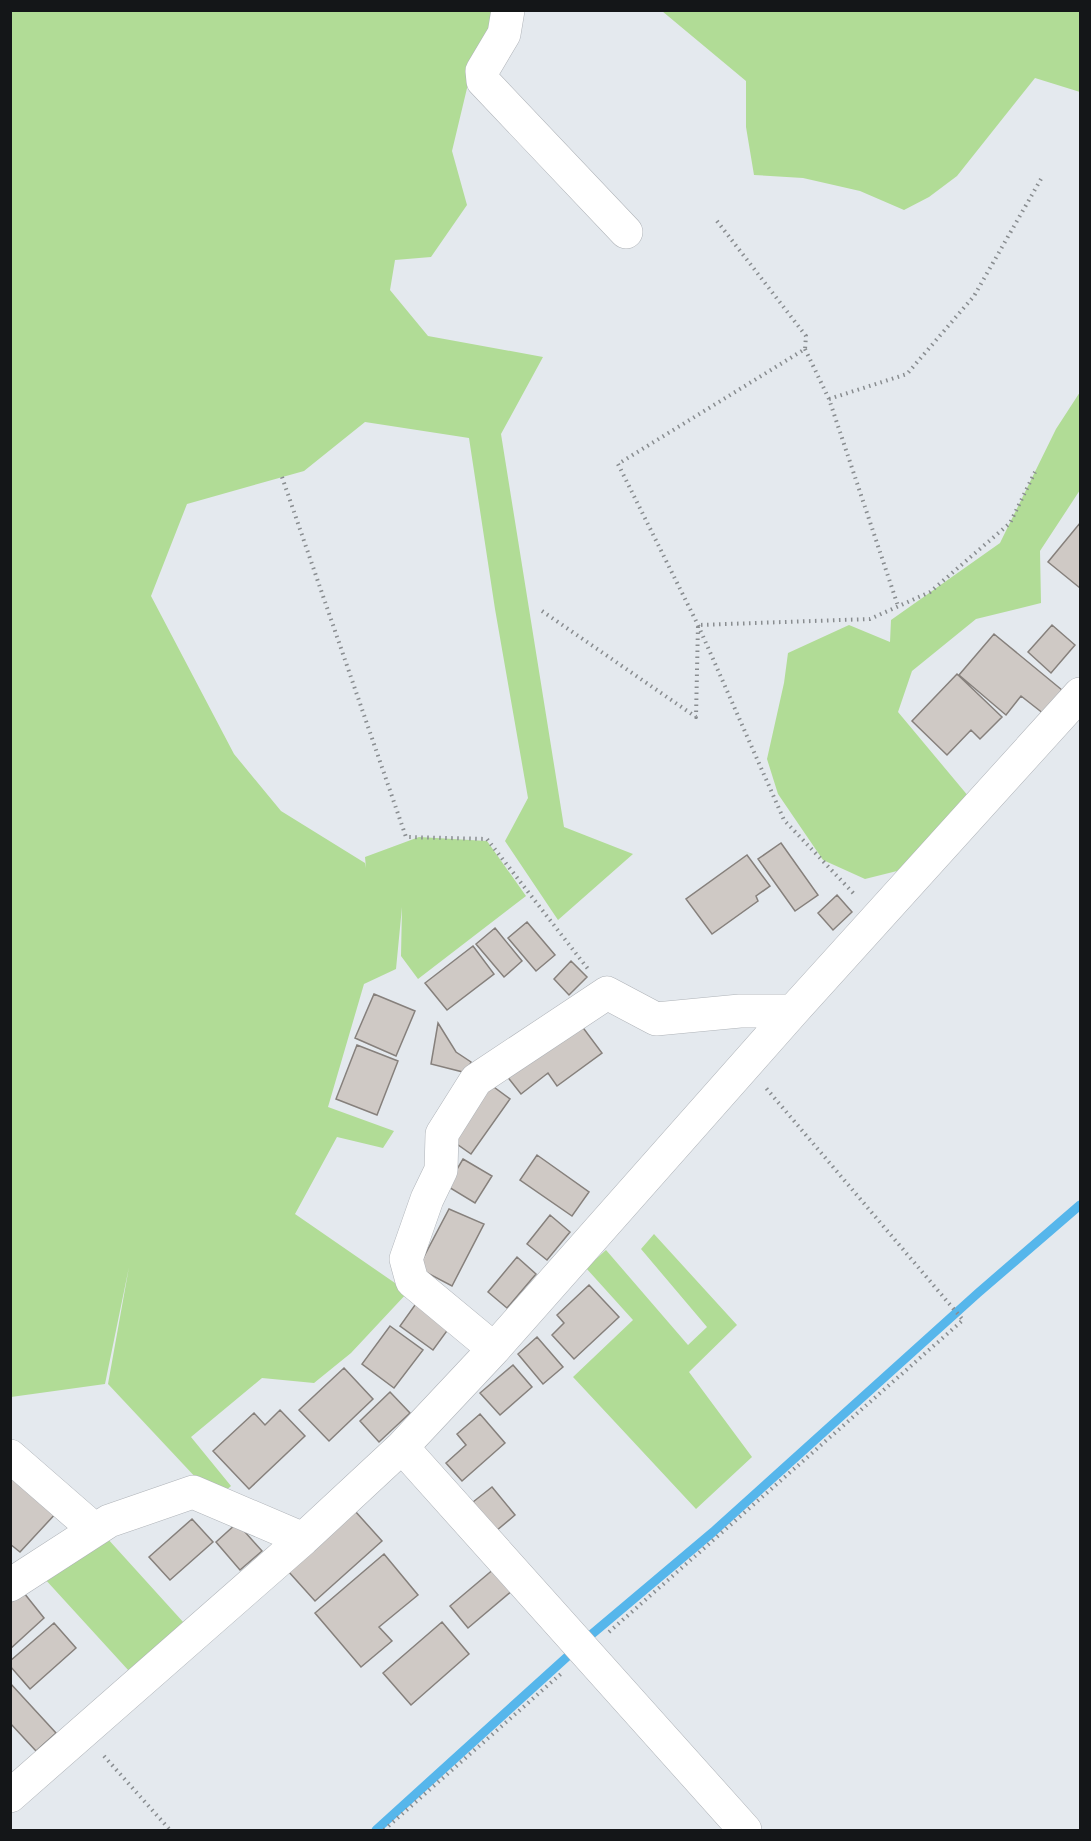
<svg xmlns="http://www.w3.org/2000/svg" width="1091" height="1841" font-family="Manrope,sans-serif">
<rect width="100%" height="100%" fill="#e4e9ee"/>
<path fill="#b1dc96" d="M10 11H497L468 84 452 151 467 205 431 257 395 260 390 290 428 336 543 357 501 434 564 827 633 854 558 920 505 841 528 798 495 609 469 438 365 422 304 471 187 504 151 596 234 754 281 811 365 863 366 868 365 857 419 837 487 841 526 896 418 979 401 956 402 907 396 969 364 984 328 1107 394 1131 383 1148 337 1137 295 1214 408 1292 351 1353 314 1383 262 1378 191 1437 231 1486 222 1494 198 1480 108 1384 129 1267 105 1384 11 1397Z
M662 11H1080V92L1035 78 957 176 929 197 904 210 860 191 803 178 754 175 746 127V81Z
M1080 392V490L1040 551 1041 603 976 619 912 671 898 712 969 797 897 871 865 879 823 860 778 794 767 759 784 683 788 653 849 625 890 642 891 620 1000 543 1056 429Z
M654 1234 737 1325 689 1372 752 1457 696 1509 573 1377 633 1320 586 1268 606 1250 688 1345 707 1327 641 1249Z
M107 1538 184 1623 129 1671 44 1578Z"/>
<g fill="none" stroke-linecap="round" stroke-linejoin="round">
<path stroke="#56b6eb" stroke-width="9" d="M592 1634 713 1532 978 1293 1080 1205
M376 1830 568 1656"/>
</g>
<path fill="#cfc9c5" stroke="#86807c" stroke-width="1.5" d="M1080 523V588L1048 562Z
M1052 625 1075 645 1051 673 1028 652Z
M994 634 1062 690 1044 714 1021 696 1006 715 959 675Z
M957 674 1002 717 980 739 971 730 947 755 912 721Z
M781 843 818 895 795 911 758 859Z
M747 855 770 886 756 896 758 901 712 934 686 899Z
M837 895 852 912 833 930 818 913Z
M527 922 555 955 536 971 508 938Z
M495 928 522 961 504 977 476 944Z
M473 946 494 974 447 1010 425 983Z
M571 961 587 977 569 995 554 979Z
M374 994 415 1011 396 1056 355 1038Z
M578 1021 602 1053 557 1086 548 1073 521 1094 506 1075Z
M438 1023 456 1052 471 1062 467 1073 431 1064Z
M357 1045 398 1061 377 1115 336 1099Z
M487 1082 510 1099 471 1154 447 1137Z
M537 1155 589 1192 572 1216 520 1180Z
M463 1159 492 1176 475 1203 447 1186Z
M449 1209 484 1224 452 1286 418 1268Z
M550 1215 570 1232 547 1260 527 1244Z
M517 1257 536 1274 507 1308 488 1292Z
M589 1285 619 1317 574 1359 552 1335 564 1323 557 1315Z
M420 1298 452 1324 433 1350 400 1326Z
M390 1326 423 1350 394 1388 362 1364Z
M537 1337 563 1367 543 1384 518 1354Z
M513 1365 532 1387 500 1415 480 1393Z
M344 1368 373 1399 329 1441 299 1410Z
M390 1392 410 1413 379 1442 360 1421Z
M280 1410 305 1436 249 1489 213 1451 254 1413 265 1425Z
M480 1414 505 1443 462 1481 446 1463 466 1445 457 1434Z
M10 1468 58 1511 20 1552 10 1544Z
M492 1487 515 1515 496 1531 473 1502Z
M355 1511 382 1541 315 1601 288 1571Z
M192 1519 213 1542 170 1580 149 1557Z
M237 1523 262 1551 240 1570 216 1542Z
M384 1554 418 1595 379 1627 392 1641 361 1667 315 1613Z
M495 1568 513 1590 468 1628 450 1606Z
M24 1593 44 1618 10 1649V1603Z
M442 1622 469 1654 411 1705 383 1673Z
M54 1623 76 1648 30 1689 10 1666V1661Z
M10 1683 56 1733 36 1751 10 1723Z"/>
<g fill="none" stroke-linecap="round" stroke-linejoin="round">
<g stroke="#afb3b8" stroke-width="34">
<path id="minor" d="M508 10 504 34 482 71 483 81 626 232
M494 1349 412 1281 406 1259 427 1199 441 1170 442 1134 476 1080 607 993 656 1019 740 1011H793
M402 1447 745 1830
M10 1456 95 1530
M10 1585 109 1521 193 1492 303 1539
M10 1796 303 1539 402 1447 494 1349 793 1011 1080 694"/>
</g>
<path stroke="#898d90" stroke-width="4" stroke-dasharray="1.5 4.5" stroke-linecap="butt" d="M717 221 806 336 805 349 618 464 698 625 784 820 856 896
M805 349 829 399 898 606
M829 399 907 374 974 296 1041 179
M282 477 406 837 487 839 588 969
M542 611 696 717 698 625 870 619 930 592 1010 523 1035 472
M609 1632 963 1320 766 1088
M104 1756 170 1830
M384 1830 563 1672"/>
<use href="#minor" stroke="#fff" stroke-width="33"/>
</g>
<rect width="1091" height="1841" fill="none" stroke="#141618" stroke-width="24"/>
</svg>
